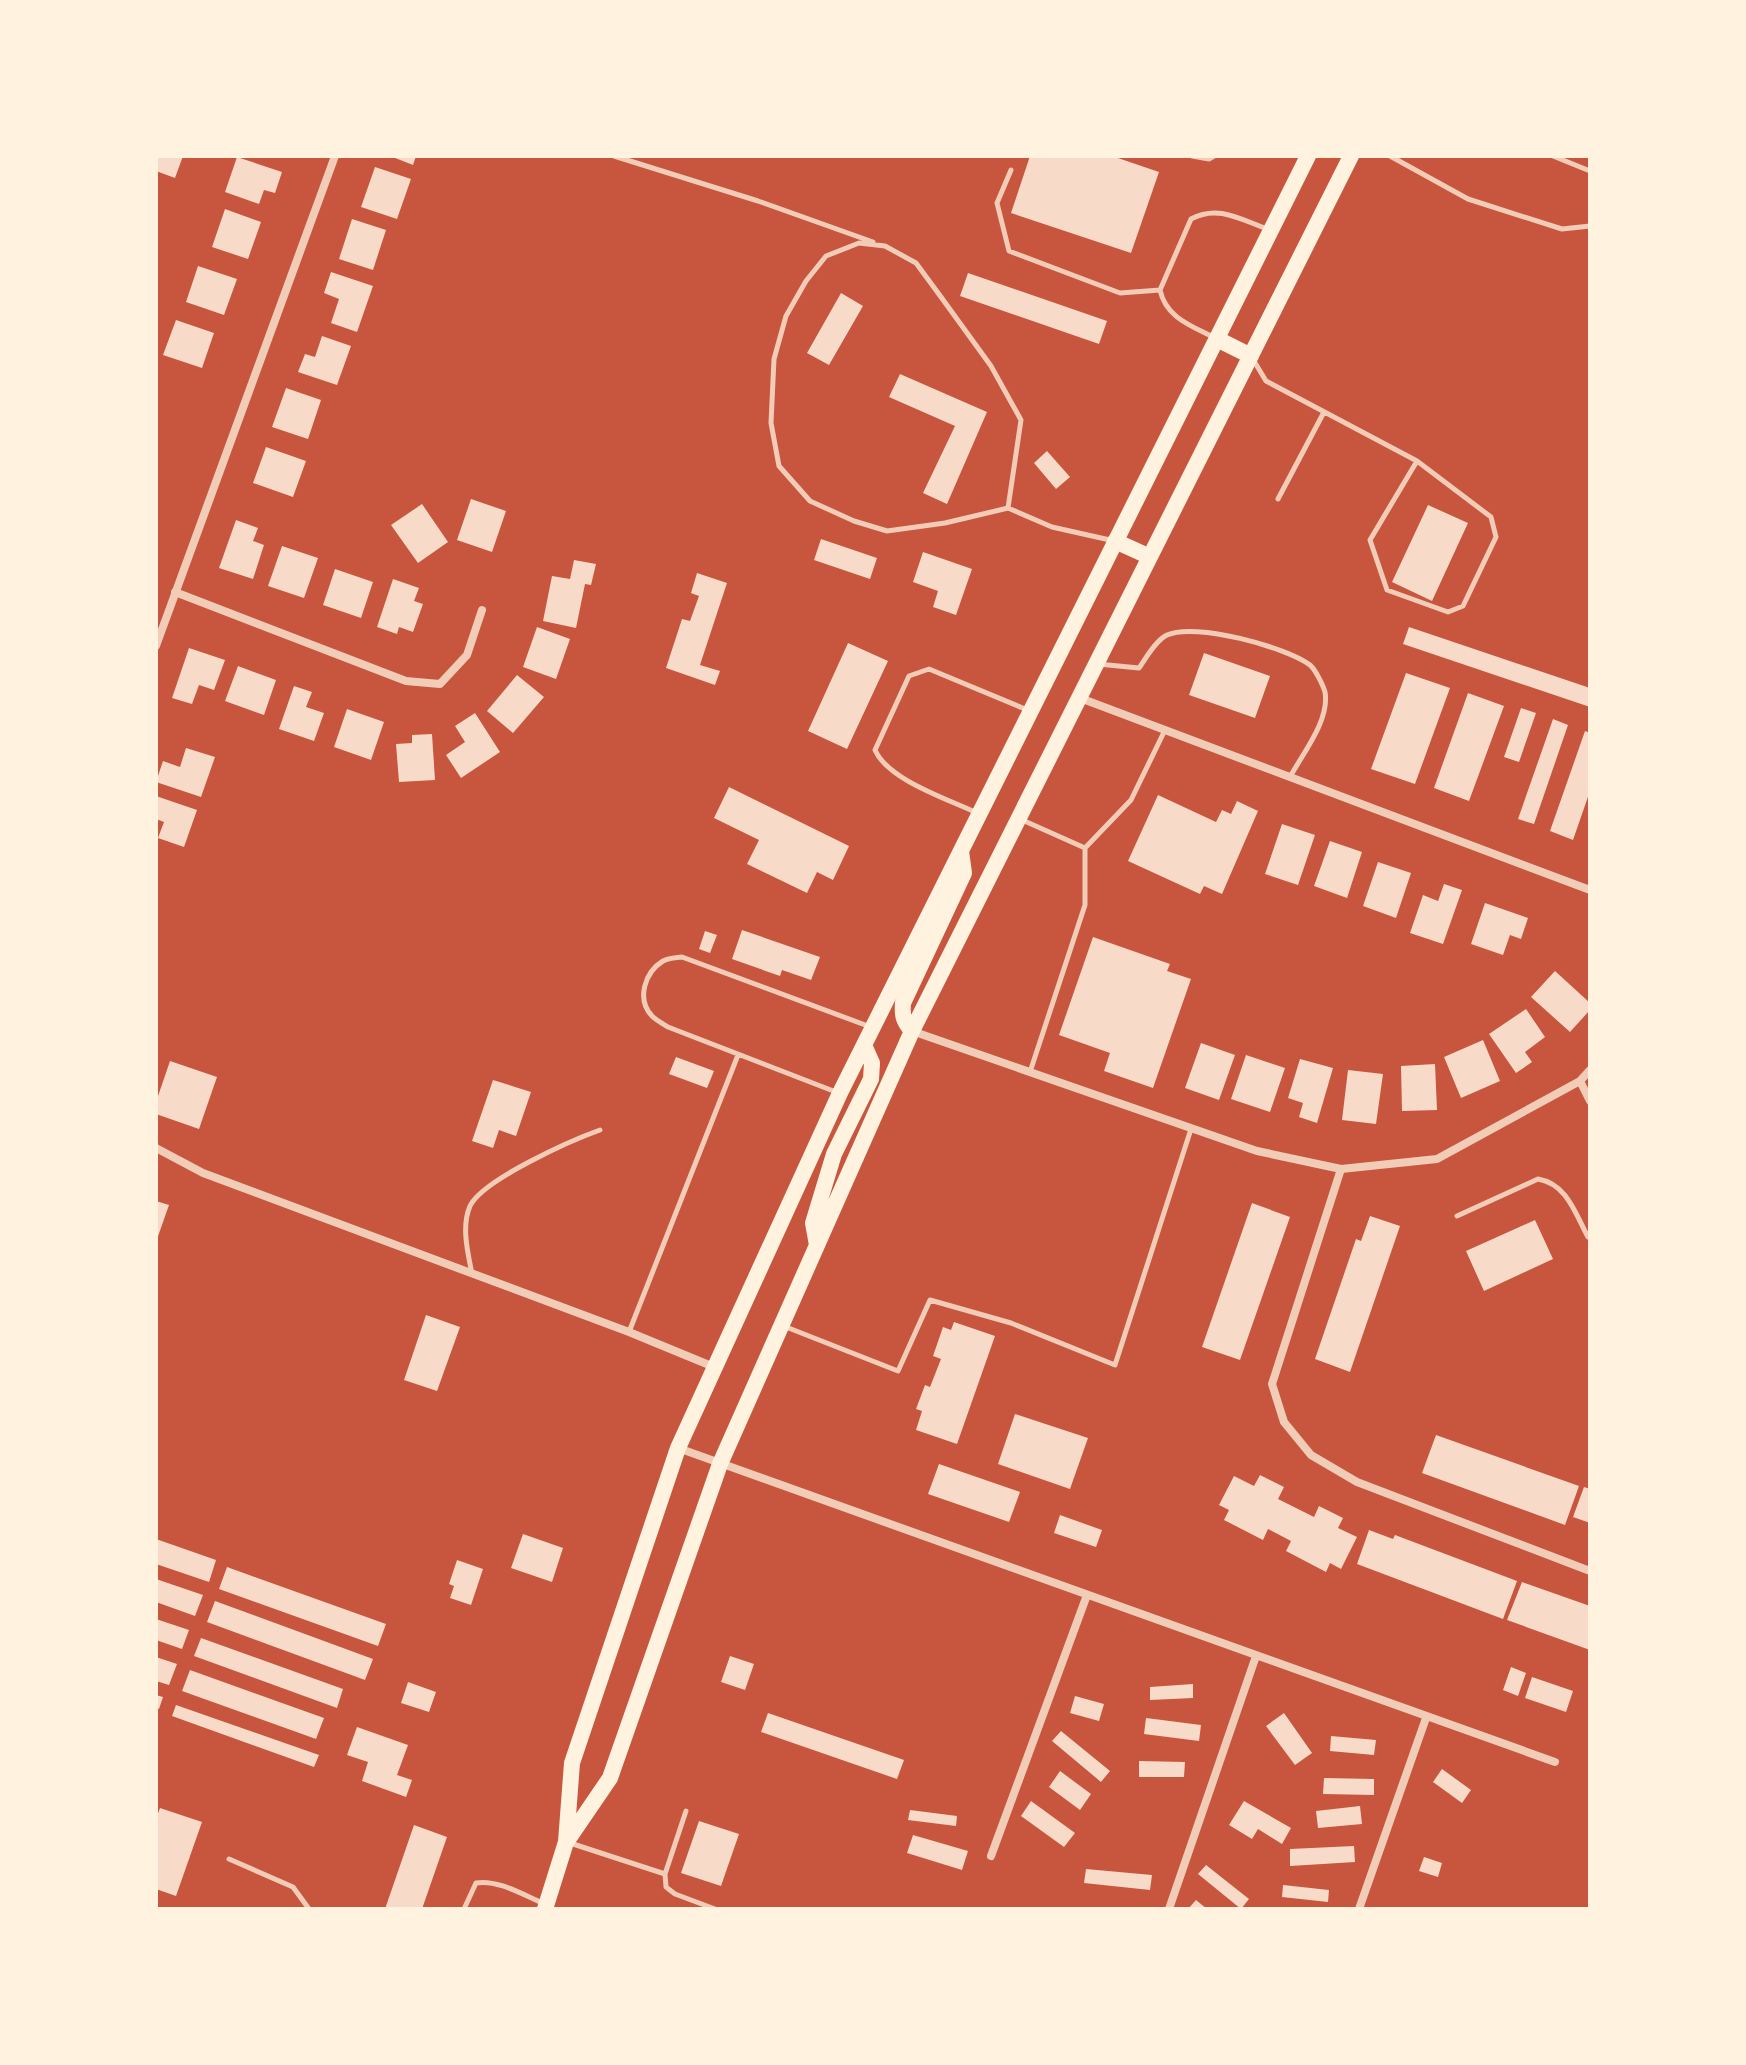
<svg xmlns="http://www.w3.org/2000/svg" width="1746" height="2065" font-family="'Golos Text',sans-serif">
<rect width="100%" height="100%" fill="#c8553d"/>
<path fill="#f7dbc8" d="M156 156H183L175 178 156 171Z
M390 156H416L413 165Z
M1030 156H1112L1159 172 1131 253 1011 213Z
M237 157 282 172 275 193 264 190 259 204 225 192Z
M375 167 411 179 397 219 361 207Z
M225 209 261 222 248 259 212 247Z
M352 219 386 230 373 270 339 259Z
M198 266 237 279 224 315 186 302Z
M331 272 373 286 357 332 331 323 339 299 324 293Z
M968 273 1107 321 1099 344 960 296Z
M841 293 863 306 829 365 807 353Z
M176 320 214 333 202 368 163 355Z
M322 336 351 346 337 385 298 372 305 354 315 357Z
M900 374 987 412 947 504 923 493 955 426 889 397Z
M286 388 321 400 308 439 272 427Z
M266 447 306 461 293 497 253 483Z
M1047 451 1070 477 1056 489 1034 463Z
M471 499 506 511 492 552 457 540Z
M422 504 448 542 418 563 391 525Z
M1428 505 1468 523 1432 601 1392 582Z
M236 520 258 528 253 541 264 545 253 579 219 568Z
M821 539 877 558 870 579 814 560Z
M282 546 318 558 304 598 268 586Z
M923 552 972 569 956 615 933 607 938 591 913 582Z
M574 560 596 564 591 585 585 584 576 628 543 621 552 576 570 579Z
M335 569 373 582 361 618 323 605Z
M697 573 727 583 700 665 720 671 715 685 666 668 682 619 690 621 699 596 691 593Z
M393 579 419 588 414 601 423 604 413 632 399 627 397 634 377 627Z
M537 627 570 639 556 679 523 667Z
M1409 627 1590 688V707L1403 644Z
M848 643 888 661 847 749 808 731Z
M189 648 225 660 214 690 199 685 192 704 172 698Z
M1204 653 1270 676 1255 718 1189 695Z
M238 666 276 680 264 715 225 701Z
M1406 673 1450 688 1415 784 1371 769Z
M517 675 544 697 513 733 487 711Z
M294 686 312 692 306 707 324 713 314 741 279 729Z
M1468 693 1504 706 1469 801 1434 788Z
M1521 708 1536 713 1519 762 1504 757Z
M347 709 384 722 371 760 334 747Z
M475 713 500 752 461 778 446 755 465 742 455 726Z
M1553 719 1568 725 1534 824 1518 819Z
M1585 731 1590 733V791L1573 840 1550 831Z
M432 734 435 780 399 782 396 744 412 743V735Z
M186 748 215 757 201 797 156 782 163 761 180 767Z
M729 787 849 846 833 880 817 872 807 893 747 864 759 840 714 818Z
M1158 795 1216 822 1222 810 1231 814 1237 801 1258 811 1222 894 1204 886 1200 894 1128 861Z
M156 796 197 810 184 847 158 838 164 822 156 819Z
M1282 824 1315 835 1298 885 1265 874Z
M1330 841 1362 852 1347 898 1314 886Z
M1378 862 1411 873 1396 918 1363 906Z
M1444 884 1462 890 1443 944 1410 933 1423 895 1438 901Z
M1485 903 1528 918 1521 939 1510 935 1503 955 1471 944Z
M742 930 820 957 811 980 782 970 780 976 732 959Z
M705 931 717 935 710 953 699 949Z
M1093 937 1170 964 1167 971 1191 979 1153 1088 1104 1071 1110 1053 1059 1035Z
M1555 971 1590 1003V1010L1570 1032 1531 997Z
M1526 1009 1545 1037 1525 1052 1532 1062 1516 1073 1489 1034Z
M1483 1040 1500 1081 1461 1098 1444 1057Z
M1201 1043 1235 1055 1219 1100 1185 1088Z
M1246 1055 1285 1068 1270 1112 1231 1099Z
M676 1057 714 1071 707 1088 669 1074Z
M1300 1059 1333 1068 1317 1123 1299 1117 1303 1103 1288 1098Z
M170 1061 217 1077 199 1129 156 1114V1102Z
M1435 1064 1437 1110 1402 1111 1401 1066Z
M1348 1070 1383 1074 1376 1124 1342 1120Z
M493 1080 531 1092 516 1136 499 1130 493 1148 472 1141Z
M156 1201 169 1205 156 1242Z
M1252 1203 1290 1217 1240 1360 1202 1347Z
M1370 1216 1400 1226 1350 1372 1315 1359 1356 1239 1361 1241Z
M1535 1220 1553 1259 1484 1291 1466 1251Z
M426 1315 460 1327 437 1391 404 1380Z
M954 1322 995 1336 957 1444 916 1430 922 1411 916 1409 925 1385 930 1387 941 1359 933 1356 943 1327 951 1330Z
M1015 1414 1088 1438 1070 1489 998 1464Z
M1436 1435 1579 1486 1565 1525 1422 1473Z
M939 1464 1020 1492 1009 1522 928 1494Z
M1260 1475 1284 1487 1278 1499 1314 1517 1319 1506 1343 1518 1338 1528 1357 1537 1341 1569 1330 1563 1326 1572 1286 1551 1291 1541 1268 1529 1263 1540 1224 1520 1229 1510 1219 1505 1234 1476 1254 1486Z
M1584 1487 1590 1489V1523L1573 1517Z
M1060 1515 1102 1530 1096 1547 1054 1533Z
M1369 1530 1393 1539 1395 1535 1517 1581 1503 1619 1357 1564Z
M523 1534 563 1548 552 1582 511 1568Z
M156 1539 216 1560 209 1582 156 1564Z
M457 1560 483 1569 471 1605 450 1598 454 1586 449 1584Z
M227 1567 386 1624 378 1646 219 1589Z
M156 1579 203 1595 195 1616 156 1602Z
M1522 1582 1590 1606V1650L1507 1620Z
M215 1601 373 1659 365 1680 207 1622Z
M156 1619 189 1630 182 1649 156 1640Z
M201 1638 343 1689 337 1708 194 1656Z
M730 1656 754 1664 745 1690 721 1682Z
M156 1657 177 1664 169 1685 156 1681Z
M1511 1667 1526 1673 1518 1696 1503 1690Z
M190 1670 324 1718 316 1739 182 1691Z
M1532 1677 1573 1691 1566 1712 1525 1698Z
M408 1682 436 1692 429 1712 401 1703Z
M1193 1684V1698L1150 1700V1687Z
M156 1695 163 1697 159 1709 156 1708Z
M1075 1696 1104 1704 1099 1721 1070 1713Z
M176 1705 319 1755 314 1767 172 1716Z
M768 1713 904 1760 897 1779 761 1732Z
M1284 1713 1312 1753 1295 1765 1266 1726Z
M1146 1718 1201 1725 1199 1741 1144 1734Z
M357 1727 408 1745 397 1775 412 1780 406 1797 362 1781 368 1762 347 1755Z
M1061 1731 1110 1771 1101 1782 1052 1741Z
M1331 1736 1376 1740 1374 1755 1330 1751Z
M1139 1761 1185 1762 1184 1777H1139Z
M1442 1769 1471 1790 1462 1803 1433 1782Z
M1060 1771 1091 1794 1080 1810 1049 1787Z
M1324 1778 1374 1779V1795L1323 1794Z
M1031 1801 1075 1833 1064 1847 1021 1816Z
M1244 1801 1291 1828 1282 1844 1258 1829 1252 1839 1229 1825Z
M1360 1806 1362 1824 1318 1828 1316 1811Z
M160 1808 202 1822 176 1896 156 1889V1819Z
M910 1810 957 1816 956 1826 908 1820Z
M699 1821 739 1834 721 1886 681 1873Z
M414 1825 447 1837 422 1909H385Z
M913 1835 968 1851 962 1870 907 1853Z
M1354 1846 1355 1862 1290 1866V1849Z
M1424 1857 1442 1863 1438 1877 1419 1871Z
M1206 1865 1249 1899 1241 1909 1198 1874Z
M1086 1869 1152 1875 1150 1890 1084 1883Z
M1283 1885 1329 1890 1328 1902 1282 1897Z
M1196 1900 1207 1909H1188Z"/>
<g fill="none" stroke-linecap="round" stroke-linejoin="round">
<path stroke="#f1ccb7" stroke-width="5" d="M614 156 758 201 873 242
M1192 156 1209 159 1214 156
M1390 156 1468 199 1562 229 1590 226
M1553 156 1590 171
M1011 170 997 203 1009 251 1120 293 1160 290
M1215 338C1192 326 1166 318 1160 290L1191 219C1219 204 1241 220 1270 230
M1254 361 1266 381 1417 461 1491 517 1496 537 1463 606 1448 612 1387 590 1370 540 1417 461
M1278 499 1324 412
M1008 508 1021 420 991 366 941 297 916 263 885 246 859 243 826 256 806 281 786 316 774 359 771 423 779 466 810 501 854 521 887 531 945 523 1008 508 1052 527 1110 540
M1098 664 1139 668C1146 658 1156 640 1167 635 1195 622 1286 647 1310 665 1315 669 1323 685 1325 692 1330 720 1303 753 1290 777
M977 813C948 799 888 780 875 750L909 676 929 669 1030 711
M1020 819 1085 848
M1030 1072 1085 905V848L1131 800 1165 730
M836 1092 668 1027C663 1024 656 1020 652 1016 636 999 645 972 663 961 669 958 675 958 682 957L868 1026
M1457 1216 1538 1179C1567 1184 1575 1213 1588 1237L1590 1236
M472 1274C468 1253 461 1227 470 1206 482 1180 572 1140 600 1130
M786 1327 898 1371 930 1300 1011 1323 1115 1365 1191 1129
M629 1332 738 1055
M686 1811 665 1874 666 1887 675 1894 715 1909
M570 1843 665 1874
M229 1859 293 1887 309 1909
M464 1909 476 1883C498 1879 525 1896 545 1904"/>
<path stroke="#f1ccb7" stroke-width="8" d="M175 592 406 681 440 684 467 655 482 610
M156 646 335 156
M1080 698 1590 890
M912 1031 1257 1151 1341 1169 1437 1159 1580 1081 1590 1070
M1580 1081 1590 1101
M156 1148 203 1173 629 1332 714 1367
M1341 1169 1272 1384 1284 1422 1311 1455 1357 1482 1590 1571
M678 1448 1555 1762
M991 1856 1087 1595
M1169 1909 1256 1656
M1359 1909 1426 1718"/>
<path stroke="#fff3e0" stroke-width="16" d="M1217 339 1251 356
M1115 541 1148 556
M912 1031C903 1021 902 1015 903 1003L964 873 961 851
M817 1245 813 1223 834 1154 871 1079 872 1063 864 1045
M567 1841 610 1778 720 1464 912 1031 1351 156
M545 1909 566 1842 572 1763 678 1448 840 1093 1308 156"/>
</g>
<rect width="1746" height="2065" fill="none" stroke="#fff3e0" stroke-width="316"/>
</svg>
